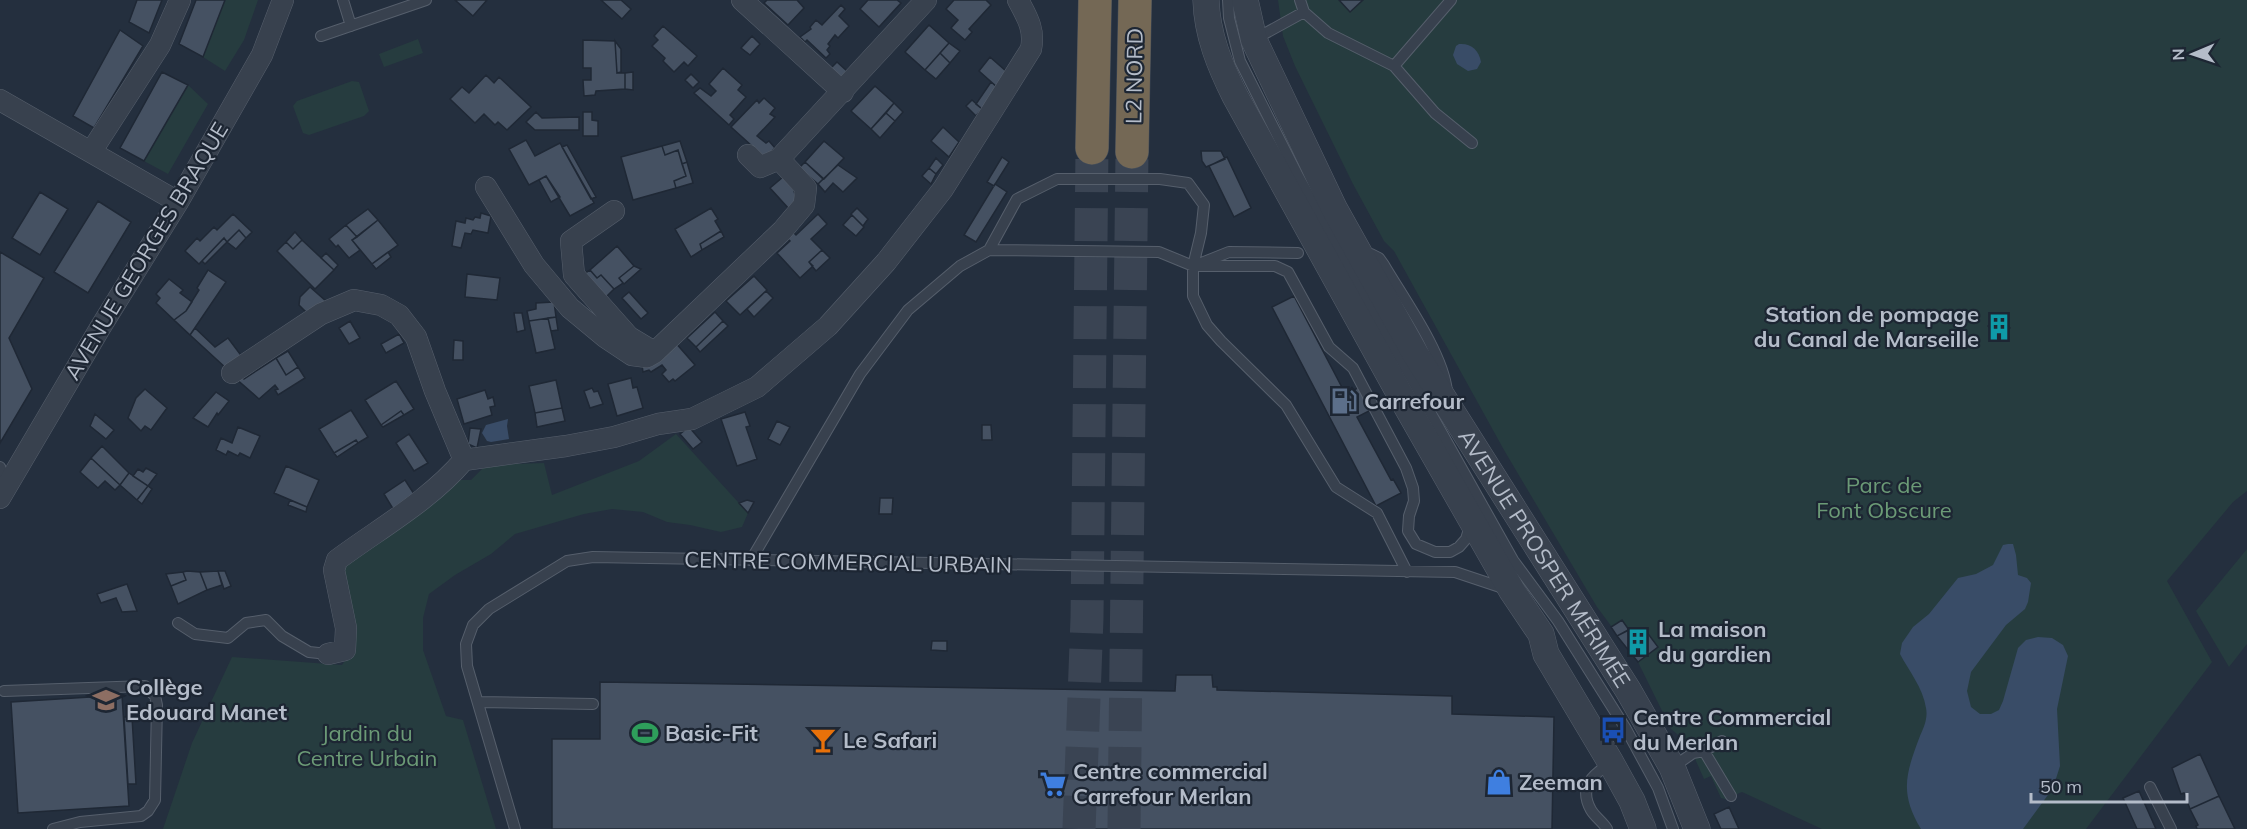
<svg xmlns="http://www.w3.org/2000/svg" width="2247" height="829" font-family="Mulish,sans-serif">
<rect width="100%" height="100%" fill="#242f3e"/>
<path fill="#263c3f" d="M225 0H258L244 40 225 71 203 57Z
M1278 0H2247V491L2233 502 2167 581 2212 662 2086 829H1822L1742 792 1725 799 1721 798 1711 776 1704 779 1688 743 1671 729 1638 662 1597 607 1504 450 1394 251 1384 241 1353 184 1295 66 1283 36Z
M418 39 423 53 384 67 379 54Z
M352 81 359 82 369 111 364 116 309 135 303 133 293 106 297 101Z
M188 85 208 104 168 174 144 161Z
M676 434 748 513 742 527 721 532 690 525 667 522 643 512 612 509 584 514 515 534 491 554 455 575 429 594 423 618V650L446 716 463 720 496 829H163L192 743 232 657 342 665 353 650 344 567 458 480H471L486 465 544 463 552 495 639 461Z
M2247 549V644L2229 667 2196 611Z"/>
<path fill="#394c67" d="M1459 44C1471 43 1479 50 1481 62L1477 69 1468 71 1457 64 1453 55 1456 46Z
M508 419 507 426 509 439 491 442 487 441 482 433 486 425Z
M2008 544H2013L2016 555 2018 575 2027 578 2031 583 2028 602 2025 609 2006 625 1971 672 1967 691 1971 707 1980 714H1991L1999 710 2003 701 2018 648 2026 640 2038 637 2052 638 2063 645 2068 656 2057 709 2060 766 2053 788 2023 829H1921C1899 793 1906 773 1920 736 1924 727 1928 718 1926 708 1923 688 1909 671 1900 654L1902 643 1913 627 1929 614 1958 578 1976 574 1993 565 2003 545Z"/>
<path fill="#455162" stroke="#1f2835" stroke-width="1.5" d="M137 0H162L149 33 129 22Z
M196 0H225L203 57 179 44Z
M455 0H487L473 16Z
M601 0H621L631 9 622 19Z
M767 0H797L804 8 788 25 764 3Z
M868 0H897L901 3 879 27 860 9Z
M954 0H986L991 5 969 29 972 32 965 40 951 28 958 20 946 9Z
M1339 0H1363L1350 12Z
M841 5 845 9 839 16 849 26 838 38 835 35 828 44 830 46 827 50 830 54 826 58 807 40 805 42 800 37 811 29 810 27 816 20 822 25Z
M929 25 949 43 925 70 905 52Z
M663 26 697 56 688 66 684 62 674 72 663 61 665 58 652 46 658 40 654 36Z
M120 30 143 46 94 128 73 116Z
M752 36 760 44 750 55 741 48Z
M583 40 615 41 617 73H625V89L596 91 595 95 584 96 583 80H591V68H583Z
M615 41 621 49V72L617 73Z
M949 43 960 51 950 63 940 53Z
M940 53 950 63 936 79 925 70Z
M990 57 1007 72 997 87 979 71Z
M837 62 848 72 841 81 829 70Z
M723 68 742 85 738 90 746 97 730 115 734 119 729 125 694 93 700 88 711 96 716 91 709 84Z
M162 72 188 85 144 161 120 148Z
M633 72V90L625 89V73Z
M691 74 699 82 693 88 685 80Z
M486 75 494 83 499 77 531 107 507 130 498 122 495 125 484 114 475 123 450 99 462 87 469 93Z
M991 82 997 87 982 109 976 104Z
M875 86 894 103 871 129 851 111Z
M764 98 775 108 770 114 775 117 757 136 766 143 769 141 775 148 769 154 762 155 731 127 757 100 759 103Z
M972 100 982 109 976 116 966 106Z
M894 103 903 112 895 121 886 113Z
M536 112 542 118 579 117V130H535L526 122Z
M583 112H592V120L598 121V136H583Z
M886 113 895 121 880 138 871 129Z
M943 127 959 142 949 157 931 141Z
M526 140 535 156 560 143 594 203 570 216 546 176 529 185 509 149Z
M680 141 687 162 682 164 678 150 665 155 662 146Z
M824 141 844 158 824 179 805 162Z
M567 145 596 197 591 199 562 147Z
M662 146 665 155 678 150 686 176 674 181 676 188 633 200 621 157Z
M1201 151H1221L1225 159 1206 167 1202 161Z
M1002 157 1009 162 994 186 987 182Z
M1227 157 1251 208 1234 217 1209 166Z
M936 158 943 165 936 174 929 168Z
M687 162 693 183 676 188 674 181 686 176 682 164Z
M805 162 823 179 818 184 799 168Z
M838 165 857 178 843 192 833 183 825 192 818 184Z
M929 168 936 174 931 184 922 176Z
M546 176 560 197 551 202 539 180Z
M783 177 794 190 795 195V204L790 210 770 188Z
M995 184 1007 192 976 242 964 235Z
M40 192 68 209 40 255 12 238Z
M98 201 131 222 88 293 54 272Z
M711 208 718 219 715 221 721 231 700 244 702 250 691 257 675 229Z
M857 208 868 219 863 226 851 214Z
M368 209 378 220 357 237 346 225Z
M481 213 491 216 488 233 473 230 471 234 465 233 461 248 452 246 456 221 465 223 466 218 473 220 475 217 480 218Z
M233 214 252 232 246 238 239 230 227 242 224 238 199 264 185 251 197 238 200 241 214 227 217 230Z
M818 214 827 224 811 239 822 250 809 262 813 266 800 278 777 253 790 241 786 237 792 231 796 235Z
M852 215 864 227 856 236 843 225Z
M378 220 398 245 372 264 352 240Z
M346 225 357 237 352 240 360 250 349 258 338 245 336 247 329 239Z
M239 230 246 238 236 249 227 242Z
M721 231 724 237 702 250 700 244Z
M295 232 302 240 293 249 286 242Z
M224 238 227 242 205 264 202 261Z
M302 240 334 270 315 289 277 251 286 242 293 249Z
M617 246 634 266 619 278 623 283 614 289 601 275 597 278 590 270Z
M822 250 830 258 816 271 809 262Z
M0 252 44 278 9 338 32 389 0 443Z
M388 252 391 257 376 269 372 264Z
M326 253 338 265 334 270 321 258Z
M634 266 641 269 624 284 619 278Z
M208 270 226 282 190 335 174 320 186 311 199 290 197 288Z
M590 270 597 278 601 275 614 289 606 297 585 273Z
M467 274 500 278 497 300 465 297Z
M754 276 767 290 740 315 726 301Z
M169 279 183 290 180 293 192 302 186 311 174 320 156 303 160 298 156 294Z
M310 287 327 302 311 313 305 311 299 305 300 297Z
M766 291 773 298 754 317 747 309Z
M629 292 648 313 641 319 622 298Z
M1294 296 1346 395 1359 387 1371 410 1357 417 1391 480 1393 479 1401 493 1376 506 1272 307Z
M554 302 556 317 529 321 527 311 536 309V303Z
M715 312 723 321 696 347 687 338Z
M514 313H522L525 330 517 332Z
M1999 315 2010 328 1998 338 1988 326Z
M556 317 558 330 551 331 548 318Z
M548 318 555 349 536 353 529 321Z
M350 321 360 338 349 344 339 328Z
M723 321 728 326 700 352 696 347Z
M195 328 215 347 228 338 243 358 227 369 190 335Z
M399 334 404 343 386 353 381 344Z
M454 340 463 341V360H453Z
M674 341 695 365 675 381 673 379 669 382 662 374 666 370 662 365 651 372 649 370 643 372 642 365Z
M288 351 298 367 286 375 276 358Z
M276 358 286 375 298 367 305 378 278 395 275 390 278 389 275 385 259 399 234 377 240 373 244 379Z
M631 378 633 388 637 387 643 408 617 416 608 384Z
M556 380 562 408 535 413 529 386Z
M396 381 414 409 404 415 401 411 381 425 365 400Z
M592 388 594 392 598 391 603 404 590 408 584 391Z
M145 389 167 408 151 430 145 426 141 431 128 418 136 398Z
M485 390 488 399 493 397 495 406 490 407 492 415 464 424 457 399Z
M216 392 229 401 218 415 217 413 208 427 193 418Z
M562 408 565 421 537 427 535 413Z
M351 410 368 437 358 443 356 440 334 453 319 429Z
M401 411 404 415 383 427 381 425Z
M745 412 750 426 746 427 757 459 737 466 721 419Z
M95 414 114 430 106 439 90 426Z
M777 421 790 427 780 445 768 439Z
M982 425H991L992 440H982Z
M238 427 260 436 250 458 240 453 238 456 228 451 226 455 216 450 221 438 232 443Z
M689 427 702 442 693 449 680 434Z
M470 428 481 429 477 448 468 444Z
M409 434 428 463 414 471 396 443Z
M356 440 358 443 337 457 334 453Z
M102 446 129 473 120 485 91 458Z
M91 458 120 485 115 490 105 481 98 488 80 472Z
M286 466 319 480 307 507 274 493Z
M146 468 157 474 148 486 133 476 138 469 143 472Z
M129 473 148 486 137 500 120 485Z
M405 480 416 497 395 512 384 494Z
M148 486 152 489 142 504 137 500Z
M880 498H893L892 514H879Z
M290 500 307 507 306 512 288 505Z
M747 500 754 502 748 513 739 503Z
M187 571 200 572 207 590 178 604 171 586 186 580 183 572Z
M218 571 222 585 207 590 200 572Z
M218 571H225L231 586 224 589Z
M183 572 186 580 171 586 166 574Z
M127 584 137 611 122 612 116 598 101 603 97 594Z
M1622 620 1629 630 1617 636 1611 627Z
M1630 629 1637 637 1646 631 1658 647 1638 662 1617 636Z
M932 641H947V651L931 650Z
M1176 675H1212L1213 687H1217V690L1452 696V714L1554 717 1552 829H552V739H600V682L1175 691Z
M122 695 129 806 18 813 11 702Z
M124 717H132L136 784H128Z
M2200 754 2219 796 2190 809 2184 793 2181 794 2172 768Z
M2139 791 2156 829H2137L2123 798Z
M2219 796 2235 829H2197L2196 826 2198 825 2190 809Z
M1729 807 1739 829H1721L1714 814Z"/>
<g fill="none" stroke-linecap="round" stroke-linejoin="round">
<path stroke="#3a4453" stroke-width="33" stroke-dasharray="33 16" stroke-linecap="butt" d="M1079 829 1087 618 1092 148
M1124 829 1132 152"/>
<g stroke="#565f6c" stroke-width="12">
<path id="service" d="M343 0 351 26
M1228 0 1229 18 1240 61 1299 178 1513 560 1558 621 1626 729 1658 788 1673 829
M1300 0 1304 12 1328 33 1394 66 1435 113 1472 143
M321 36 426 0
M1255 39 1304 12
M1394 66 1451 0
M989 250 1159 252 1193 266H1275L1288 272 1329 347 1353 368 1406 468 1413 488 1414 501 1409 516 1408 531 1416 544 1435 552H1450L1459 547 1466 539 1470 526
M1371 254 1379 258 1384 265C1404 299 1443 353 1447 391
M1199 264 1229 252 1298 253
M0 467 8 485
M751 560 860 374 908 310 960 266 989 250 1017 199 1057 179H1160L1188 183 1204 205 1201 233 1193 266V296L1207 325 1221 341 1286 405 1336 487 1377 513 1407 572
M178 623 195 634 228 638 246 623 266 620 282 636 309 652 328 654
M4 691 145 686 155 696 157 705 155 800 148 811 141 816 80 822 53 829
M478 702 593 704
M1704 751 1731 796
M1673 767 1693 753 1704 751 1722 741
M2150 787 2171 829
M515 829 467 666 466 644 473 625 489 609 567 561 593 557 1455 572 1506 589
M1607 829C1603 822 1595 817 1591 810 1578 787 1593 774 1611 763"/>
</g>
<g stroke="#565f6c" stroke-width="22">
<path id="minor" d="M742 0 843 92
M0 100 178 202
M91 152 160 45 180 0
M748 155 760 167 779 159
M486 187 534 265 570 308 605 337 632 355 647 357 654 353 782 231 804 205 806 188 779 159 926 0
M614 211 571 241 574 275 629 337 649 349
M232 373 321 314 354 300 381 305 399 315 416 337 435 391 464 460 566 446 614 437 658 424 692 419 757 387 828 326 886 262 943 189 1031 49C1035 29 1027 17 1018 0
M0 498 100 328 178 202 262 55 283 0
M328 654 345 650 346 628 334 570 337 560C380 528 429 501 464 460"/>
</g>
<g stroke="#565f6c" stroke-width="27">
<g id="tertiary">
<path d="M1206 0C1207 35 1220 66 1235 96L1408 409 1512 591 1541 634 1546 654 1611 763 1632 801 1643 829"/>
<path id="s1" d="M1245 0 1254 40 1334 208 1416 355 1628 690 1672 767 1697 829"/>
</g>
</g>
<g stroke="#434c59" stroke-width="34">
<path id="motorway" d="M1092 148 1095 0
M1132 152 1135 0"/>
</g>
<use href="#service" stroke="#38414e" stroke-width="10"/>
<use href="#minor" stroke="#38414e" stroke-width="21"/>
<use href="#tertiary" stroke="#38414e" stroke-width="26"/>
<use href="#motorway" stroke="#746855" stroke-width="33"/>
</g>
<defs>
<g id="building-bare" transform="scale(2.07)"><path d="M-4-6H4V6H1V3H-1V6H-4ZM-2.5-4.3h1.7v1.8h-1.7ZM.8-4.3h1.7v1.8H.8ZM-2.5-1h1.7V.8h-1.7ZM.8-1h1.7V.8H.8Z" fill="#0f9aa8" stroke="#1d2633" stroke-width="2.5" paint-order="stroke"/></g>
<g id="fuel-bare" transform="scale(2.07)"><path d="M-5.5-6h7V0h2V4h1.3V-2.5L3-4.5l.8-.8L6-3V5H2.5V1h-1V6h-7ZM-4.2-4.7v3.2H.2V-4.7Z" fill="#5c6f8a" stroke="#1d2633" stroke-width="2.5" paint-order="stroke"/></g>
<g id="school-bare" transform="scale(2.07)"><path d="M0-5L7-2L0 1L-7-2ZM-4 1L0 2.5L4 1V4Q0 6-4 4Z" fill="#8d6e63" stroke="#1d2633" stroke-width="2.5" paint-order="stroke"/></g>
<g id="bus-bare" transform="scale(2.07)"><path d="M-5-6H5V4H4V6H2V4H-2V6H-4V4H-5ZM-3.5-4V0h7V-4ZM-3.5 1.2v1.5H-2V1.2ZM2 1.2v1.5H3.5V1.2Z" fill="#1a4fb4" stroke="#1d2633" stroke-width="2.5" paint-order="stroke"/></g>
<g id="stadium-bare" transform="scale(2.07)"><path d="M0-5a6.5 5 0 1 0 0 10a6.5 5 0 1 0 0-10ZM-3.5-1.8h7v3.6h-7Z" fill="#2e9e5b" stroke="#1d2633" stroke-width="2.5" paint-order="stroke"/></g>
<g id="bar-bare" transform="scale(2.07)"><path d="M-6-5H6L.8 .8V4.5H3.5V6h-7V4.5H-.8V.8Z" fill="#e8710a" stroke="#1d2633" stroke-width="2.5" paint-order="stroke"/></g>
<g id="shop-bare" transform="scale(2.07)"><path d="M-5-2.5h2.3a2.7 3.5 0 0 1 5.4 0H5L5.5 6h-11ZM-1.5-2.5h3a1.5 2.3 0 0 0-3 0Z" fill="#3f7fe0" stroke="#1d2633" stroke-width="2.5" paint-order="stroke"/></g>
<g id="supermarket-bare" transform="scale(2.07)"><path d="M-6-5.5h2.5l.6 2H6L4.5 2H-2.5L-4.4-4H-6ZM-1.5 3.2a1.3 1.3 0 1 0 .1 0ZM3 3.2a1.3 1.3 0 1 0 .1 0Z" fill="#3f7fe0" stroke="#1d2633" stroke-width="2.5" paint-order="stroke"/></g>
</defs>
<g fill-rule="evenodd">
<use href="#building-bare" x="1999" y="327"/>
<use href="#fuel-bare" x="1344" y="401"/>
<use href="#building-bare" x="1638" y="642"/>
<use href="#school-bare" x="106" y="700"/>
<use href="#bus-bare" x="1613" y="730"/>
<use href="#stadium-bare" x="645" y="733"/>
<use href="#bar-bare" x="823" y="740"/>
<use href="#shop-bare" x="1499" y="782"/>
<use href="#supermarket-bare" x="1053" y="784"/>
</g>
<g text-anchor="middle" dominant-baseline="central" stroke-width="4.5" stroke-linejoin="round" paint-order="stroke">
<g font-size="22" fill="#b4bcc9" stroke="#1d2633">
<text transform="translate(1134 76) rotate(-89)">L2 NORD</text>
<text transform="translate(146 251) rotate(-59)">AVENUE GEORGES BRAQUE</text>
<text stroke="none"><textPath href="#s1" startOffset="636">AVENUE PROSPER MÉRIMÉE</textPath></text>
<text transform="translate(848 562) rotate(1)">CENTRE COMMERCIAL URBAIN</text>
</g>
<g font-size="22" font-weight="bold" fill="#b4bcc9" stroke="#1d2633" text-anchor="start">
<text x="1979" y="314" text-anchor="end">Station de pompage<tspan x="1979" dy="25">du Canal de Marseille</tspan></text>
<text x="1364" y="401">Carrefour</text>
<text x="1658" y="629">La maison<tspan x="1658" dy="25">du gardien</tspan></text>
<text x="126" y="687">Collège<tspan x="126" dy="25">Edouard Manet</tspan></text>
<text x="1633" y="717">Centre Commercial<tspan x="1633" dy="25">du Merlan</tspan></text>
<text x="665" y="733">Basic-Fit</text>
<text x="843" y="740">Le Safari</text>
<text x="1073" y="771">Centre commercial<tspan x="1073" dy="25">Carrefour Merlan</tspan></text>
<text x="1519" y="782">Zeeman</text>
</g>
<g font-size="22" fill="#6b9a76" stroke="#1d2633">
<text x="1884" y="485">Parc de<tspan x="1884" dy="25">Font Obscure</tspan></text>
<text x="367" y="733">Jardin du<tspan x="367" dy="25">Centre Urbain</tspan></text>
</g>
</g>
<g transform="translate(2193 54) rotate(268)" stroke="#1d2633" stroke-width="4.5" paint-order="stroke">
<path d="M0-4.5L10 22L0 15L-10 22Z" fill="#b4bcc9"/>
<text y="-9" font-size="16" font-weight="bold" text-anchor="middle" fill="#b4bcc9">N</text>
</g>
<path d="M2031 793v9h156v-9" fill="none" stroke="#b4bcc9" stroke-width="3"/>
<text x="2040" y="793" font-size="18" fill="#b4bcc9" stroke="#1d2633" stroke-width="4.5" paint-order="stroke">50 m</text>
</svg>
